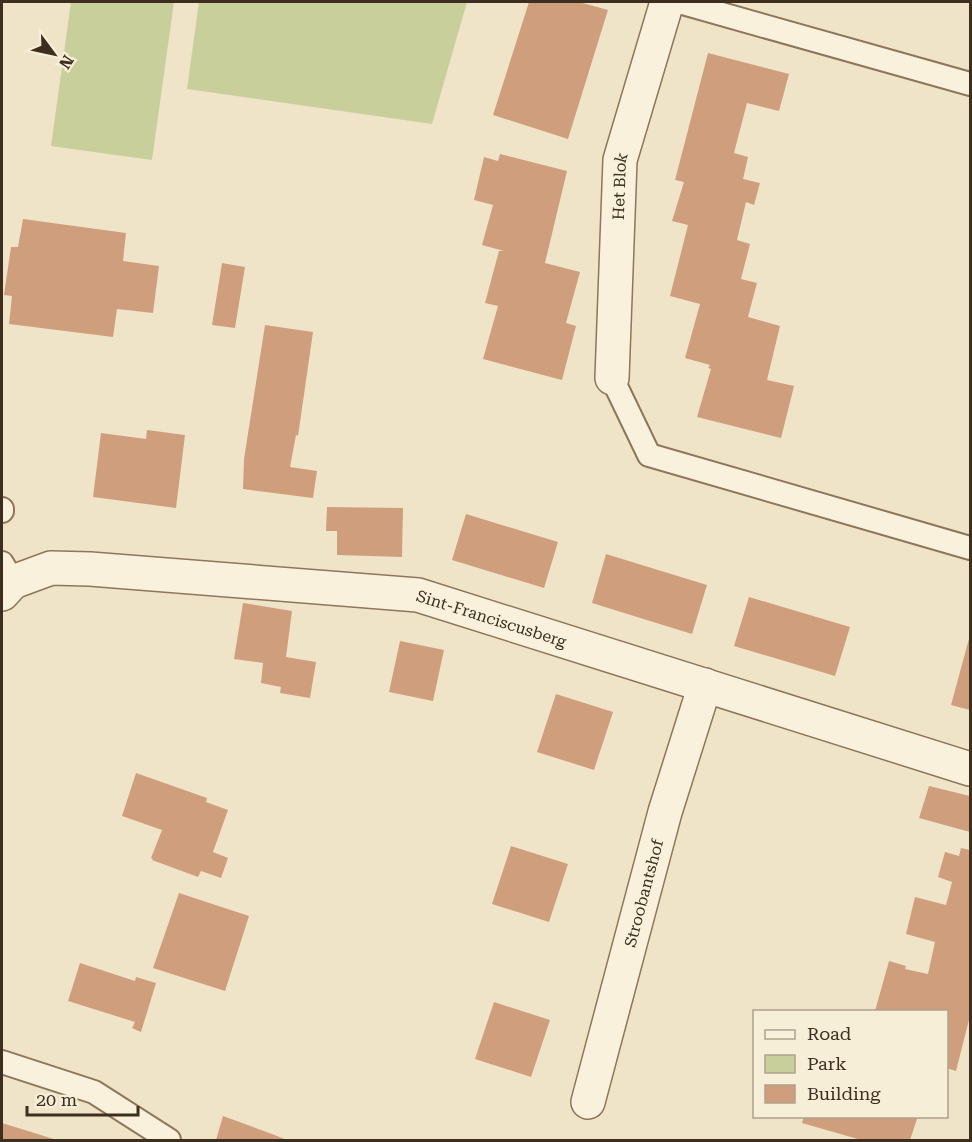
<svg xmlns="http://www.w3.org/2000/svg" width="972" height="1142" font-family="'Roboto Serif',serif">
<rect width="100%" height="100%" fill="#f0e4c8"/>
<path fill="#c9cf9b" d="M71 2H174L152 160 51 146Z
M199 2H467L432 124 187 89Z"/>
<path fill="#cf9f7d" d="M529 2H579L608 10 568 139 493 115Z
M708 53 789 74 779 111 747 103 734 153 748 157 743 179 760 183 754 205 746 202 737 240 750 244 741 279 757 283 748 317 780 326 767 380 794 386 781 438 697 417 711 369 708 368 710 365 685 358 700 304 670 296 688 225 672 221 684 182 675 180Z
M500 154 567 171 545 263 580 272 566 323 576 326 562 380 483 359 498 306 485 303 499 251H504L482 245 493 205 474 200 484 157 498 161Z
M23 219 126 233 123 261 159 266 153 313 117 309 113 337 9 324 12 296 4 295 11 247H18Z
M222 263 245 267 235 328 212 325Z
M265 325 313 332 298 436 296 435 290 467 317 471 313 498 243 489 244 459Z
M147 430 185 435 176 508 93 497 101 433 146 439Z
M327 507 403 508 402 557 337 555V531H326Z
M466 514 558 542 544 588 452 560Z
M606 554 707 585 692 634 592 603Z
M749 597 850 627 835 676 734 646Z
M243 603 292 611 286 657 316 662 310 698 280 693 281 687 261 683 263 663 234 659Z
M970 635V710L951 705Z
M400 641 444 650 433 701 389 692Z
M556 694 613 712 594 770 537 752Z
M136 773 207 798 206 802 228 810 213 852 228 858 221 878 201 871 198 877 152 860 153 859 151 858 162 830 122 816Z
M929 786 970 796V832L919 818Z
M511 846 568 864 549 922 492 904Z
M961 848 970 850V1016L956 1071 946 1068V1011H875L889 961 906 966 905 969 928 974 935 942 906 934 915 897 946 905 952 882 938 877 945 852 959 856Z
M179 893 249 916 225 991 153 968Z
M80 963 135 981 136 977 156 983 141 1032 132 1028 135 1022 68 1001Z
M494 1002 550 1020 531 1077 475 1059Z
M223 1116 272 1134 287 1140H216Z
M804 1116H918L910 1140H861L802 1123Z
M2 1123 57 1140H2Z"/>
<g fill="none" stroke-linecap="round" stroke-linejoin="round">
<g stroke="#8d765c" stroke-width="26">
<path id="lane" d="M679 2 970 84
M612 378 649 455 970 548
M2 509V511
M2 563 13 582
M2 1062 94 1092 169 1140"/>
</g>
<g stroke="#8d765c" stroke-width="36">
<g id="street">
<path id="s1" d="M612 378 620 160 667 2"/>
<path id="s2" d="M2 594 13 582 51 568 90 569 418 595 970 769"/>
<path id="s3" d="M588 1102 665 812 705 685"/>
</g>
</g>
<use href="#lane" stroke="#faf1dc" stroke-width="22"/>
<use href="#street" stroke="#faf1dc" stroke-width="33"/>
</g>
<g text-anchor="middle" dominant-baseline="central" stroke-width="4.5" stroke-linejoin="round" paint-order="stroke">
<g font-size="16" fill="#3d2e20" stroke="#f7eed8">
<text stroke="none"><textPath href="#s1" startOffset="192">Het Blok</textPath></text>
<text stroke="none"><textPath href="#s2" startOffset="502">Sint-Franciscusberg</textPath></text>
<text stroke="none"><textPath href="#s3" startOffset="216">Stroobantshof</textPath></text>
</g>
</g>
<rect width="972" height="1142" fill="none" stroke="#3d2e20" stroke-width="6"/>
<rect x="753" y="1010" width="195" height="108" fill="#f7eed8" stroke="#ada18e" stroke-width="1.5"/>
<rect x="765" y="1030" width="30" height="9" fill="#faf1dc" stroke="#ada18e" stroke-width="1.5"/>
<text x="807" y="1040" font-size="18" fill="#3d2e20">Road</text>
<rect x="765" y="1055" width="30" height="18" fill="#c9cf9b" stroke="#ada18e" stroke-width="1.5"/>
<text x="807" y="1070" font-size="18" fill="#3d2e20">Park</text>
<rect x="765" y="1085" width="30" height="18" fill="#cf9f7d" stroke="#ada18e" stroke-width="1.5"/>
<text x="807" y="1100" font-size="18" fill="#3d2e20">Building</text>
<g transform="translate(54 54) rotate(123)" stroke="#f7eed8" stroke-width="4.5" paint-order="stroke">
<path d="M0-4.5L10 22L0 15L-10 22Z" fill="#3d2e20"/>
<text y="-9" font-size="16" font-weight="bold" text-anchor="middle" fill="#3d2e20">N</text>
</g>
<path d="M27 1106v9h111v-9" fill="none" stroke="#3d2e20" stroke-width="3"/>
<text x="36" y="1106" font-size="18" fill="#3d2e20" stroke="#f7eed8" stroke-width="4.5" paint-order="stroke">20 m</text>
</svg>
